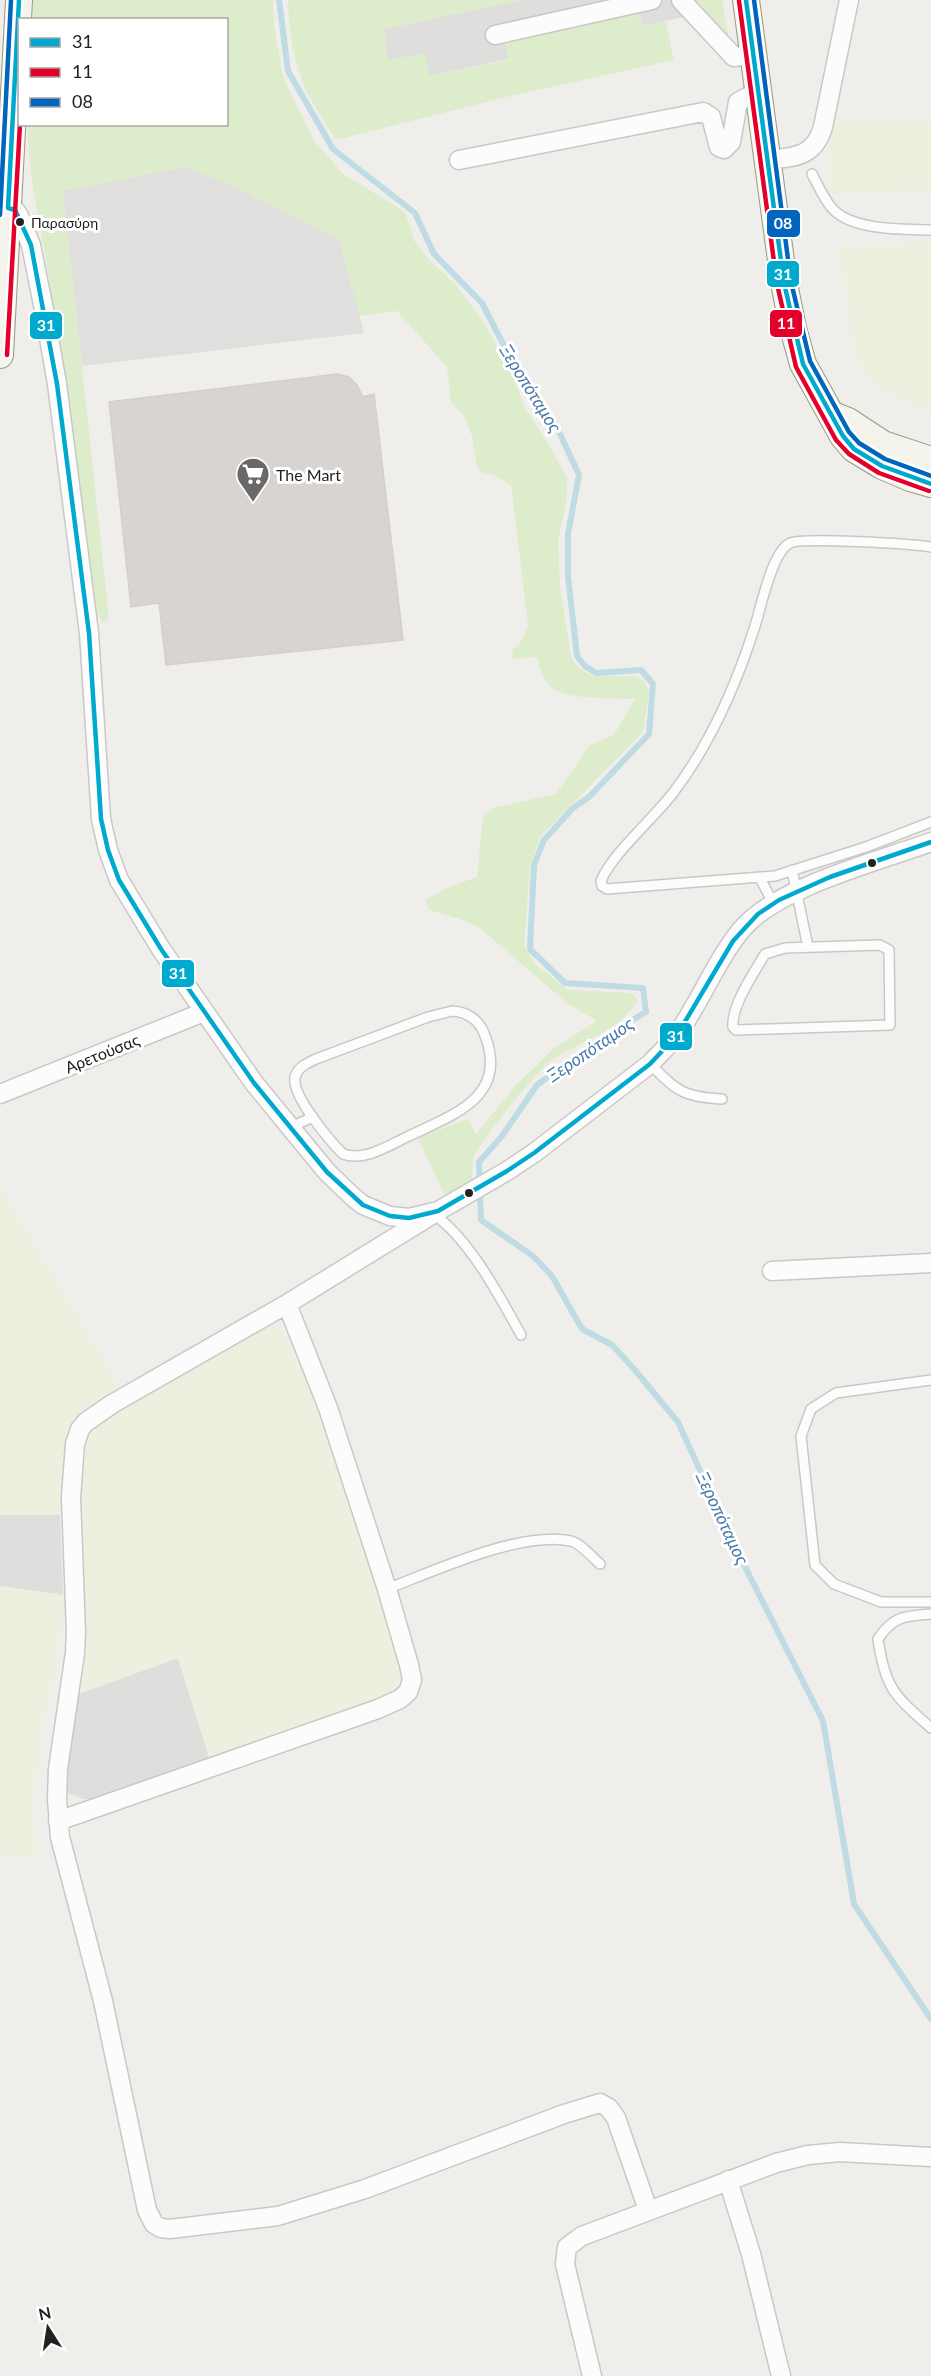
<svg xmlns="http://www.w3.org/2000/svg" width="931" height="2376" font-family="Lato,sans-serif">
<rect width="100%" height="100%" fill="#f0eeeb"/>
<path fill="#dfdedc" d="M521 0H679L683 17 642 26 639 10 504 38 509 59 430 76 388 60 383 29Z
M0 1515H60L63 1595 0 1586Z
M178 1658 210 1760 91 1799H82L66 1792 65 1780 78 1694Z"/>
<path fill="#efefdf" d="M931 120V190L835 194 829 188 828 164 833 121Z
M931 241V409L919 407 886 391 866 373 859 363 852 340 840 248Z
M0 1187 119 1385 89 1405 70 1424 63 1463 60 1515H0Z
M268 1325H274L281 1329 303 1370 377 1587 398 1661 399 1680 392 1693 375 1703 210 1760 178 1658 78 1694 84 1641 85 1593 81 1456 88 1437 101 1423 246 1335Z
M0 1586 63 1595 60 1643 45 1713 36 1770 33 1807 37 1856 0 1855Z"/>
<path fill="#ddeccb" d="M32 0H273L274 27 284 80 313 139 342 173 405 212 415 242 430 261 456 285 482 320 511 371 525 408 550 447 567 478V499L558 540 560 587 571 655 575 664 588 674 596 676H636L644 681 649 692 643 732 540 837 530 867 524 945 535 964 568 990 632 993 638 1000C620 1031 581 1041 552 1060 540 1068 477 1144 474 1157 472 1166 472 1176 472 1185L445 1196 418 1138 468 1119 476 1134 517 1084 554 1048 597 1021 567 1003 480 928 460 919 429 910 426 900 446 888 477 877 483 817 493 808 556 794 590 745 614 735 635 699C617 699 570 699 555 690 544 684 539 667 537 657L513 659 512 650C522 643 525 636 528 625L511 485 496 476 482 472 477 468 472 436 463 414 451 402 447 367 397 311 359 316 339 239 63 191 108 609V620L102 622 96 611C80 504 66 398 51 291 43 236 28 180 28 125L226 124V20L31 19Z
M288 0H521L384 29 388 60 425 53 430 76 509 60 504 38 639 9 642 26 665 21 674 60 510 96 336 140C324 121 311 103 303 83 294 60 288 25 288 0Z
M690 0H722L730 45Z"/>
<path fill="#e0dfde" d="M185 167 228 184 339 239 364 333 82 366 63 191Z"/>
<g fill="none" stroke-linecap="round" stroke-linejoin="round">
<path stroke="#bfdbe3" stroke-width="6" d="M279 0 288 71 333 149 415 213 434 254 482 303 514 365 554 421 579 475 568 534V576L577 656 585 666 596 673 641 670 653 684 649 734 589 797 573 808 544 840 534 865 530 949 565 983 643 988 646 1012 601 1039 537 1085 502 1136 479 1162 481 1220 533 1256 552 1276 582 1329 612 1345 635 1370 678 1422 732 1541 823 1721 854 1904 931 2019"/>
</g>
<path fill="#d7d4d2" stroke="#d3d0cc" stroke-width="1.5" d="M337 374 349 377 357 385 363 397 374 394 403 640 166 665 159 603 131 607 109 402Z"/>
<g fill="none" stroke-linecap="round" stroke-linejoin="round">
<g stroke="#c9c8c7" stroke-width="12">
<path id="lane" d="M812 174C818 185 823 197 831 207 850 231 903 229 931 230
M931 547C913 544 801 537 790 543 772 552 761 607 755 626 736 686 711 743 673 793 654 818 611 855 601 881L602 886 607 889 775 876 866 847 931 822
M792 870 808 947
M760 878 773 903
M880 945 889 950 890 1025 736 1030 733 1027C731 1006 754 973 765 954L785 948Z
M452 1011C468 1012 478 1019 484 1033 510 1096 455 1114 409 1136 389 1145 365 1162 343 1154 330 1141 291 1095 295 1077 298 1067 307 1063 316 1059L428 1017Z
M650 1064C677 1091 683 1097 722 1099
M289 1128 313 1117
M433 1214C469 1238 500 1297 521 1335
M931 1380 836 1393 811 1409 801 1436 815 1565 834 1584 881 1602H931
M387 1589C434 1571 522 1530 571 1541 580 1543 592 1557 600 1564
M931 1614C905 1616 893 1616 878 1639 885 1689 895 1696 931 1728"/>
</g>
<g stroke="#c9c8c7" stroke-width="21">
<path id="street" d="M681 0 734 57 754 55
M495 35 652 0
M459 160 703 112 711 117 719 147 724 149 731 142 738 102 759 91
M768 160C795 157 814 157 823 127L849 0
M8 208 15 210 19 216 31 245 45 315 57 384 89 633 101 819 108 850 119 880 161 949 254 1083 327 1172 353 1197 363 1205 390 1216 409 1218 438 1211 507 1171 534 1153 650 1064C660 1053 672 1043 680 1030 702 998 717 959 742 929 777 887 879 861 931 842
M0 1094 204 1012
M438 1211 287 1304 112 1404 86 1422 80 1429 75 1444 71 1497 76 1632 75 1653 58 1769 57 1799 60 1837 103 2001 147 2210 154 2224 161 2228 170 2229 278 2216 365 2189 564 2114 600 2103 609 2108 616 2118 648 2210
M772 1271 931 1263
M58 1821 378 1709 400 1699 408 1692 412 1680 409 1665 387 1589 328 1408 287 1304
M728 2180 751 2254 781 2376
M592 2376 565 2264 567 2247 582 2236 776 2163 808 2155 840 2152 931 2157"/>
</g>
<g stroke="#999a82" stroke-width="28">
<path id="secondary" d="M746 0 784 283 793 328 803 364 843 436 854 449 882 466 910 478 931 484
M0 355 19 0
M833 415 848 421 883 444 931 460"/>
</g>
<use href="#lane" stroke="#fdfcfc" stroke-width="9"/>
<use href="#street" stroke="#fdfcfc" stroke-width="18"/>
<use href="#secondary" stroke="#f4f4ed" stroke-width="26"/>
<g stroke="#fff" stroke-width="9">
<path id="bus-1" d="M19 0 8 208 15 210 31 245 57 384 89 633 101 819 108 850 119 880 161 949 254 1083 327 1172 363 1205 390 1216 409 1218 438 1211 507 1171 534 1153 650 1064 677 1035 733 941 758 914 779 900 830 877 931 842
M746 0 784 283 803 364 843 436 854 449 882 466 931 484"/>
</g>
<g stroke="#fff" stroke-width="9">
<path id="bus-2" d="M739 1 777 284 796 367 836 440 849 454 879 473 929 491
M7 355 20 124"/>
</g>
<g stroke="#fff" stroke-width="9">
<path id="bus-3" d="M754 0 791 282 810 361 849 432 859 443 885 459 931 476
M0 215 11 0"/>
</g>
<use href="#bus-1" stroke="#00a9ce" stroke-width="4.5"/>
<use href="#bus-2" stroke="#e4002b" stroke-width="4.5"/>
<use href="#bus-3" stroke="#0065bd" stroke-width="4.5"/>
</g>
<defs>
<g id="supermarket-pin" transform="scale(1.725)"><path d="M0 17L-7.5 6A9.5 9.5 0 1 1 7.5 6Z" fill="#6a6968" stroke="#fff"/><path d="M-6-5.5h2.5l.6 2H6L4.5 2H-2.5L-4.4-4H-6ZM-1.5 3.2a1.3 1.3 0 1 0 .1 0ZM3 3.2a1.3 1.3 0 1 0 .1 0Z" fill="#fff"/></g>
</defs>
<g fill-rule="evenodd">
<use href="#supermarket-pin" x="253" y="474"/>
</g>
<g fill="#222" stroke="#fff" stroke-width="2">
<circle cx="20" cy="222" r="5"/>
<circle cx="872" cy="863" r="5"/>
<circle cx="469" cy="1193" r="5"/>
</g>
<g text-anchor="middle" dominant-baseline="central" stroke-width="6" stroke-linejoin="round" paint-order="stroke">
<g font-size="14" fill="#222" stroke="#fff" text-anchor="start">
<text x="31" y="222">Παρασύρη</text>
</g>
<g font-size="16" fill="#222" stroke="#fff" text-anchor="start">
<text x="276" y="474">The Mart</text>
</g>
<g font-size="16" fill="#222" stroke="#fff">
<text transform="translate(102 1053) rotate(-22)">Αρετούσας</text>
</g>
<g font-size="18" font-style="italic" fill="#4a7aab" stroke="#fff">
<text transform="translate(531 388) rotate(58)">Ξεροπόταμος</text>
<text transform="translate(590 1049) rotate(-34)">Ξεροπόταμος</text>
<text transform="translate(723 1518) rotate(65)">Ξεροπόταμος</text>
</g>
</g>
<g stroke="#fff" stroke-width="2">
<rect x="766" y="209" width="35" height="29" rx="6" fill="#0065bd"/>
<rect x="766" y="260" width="34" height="28" rx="6" fill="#00a9ce"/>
<rect x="769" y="309" width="34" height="29" rx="6" fill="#e4002b"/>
<rect x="29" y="311" width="34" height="29" rx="6" fill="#00a9ce"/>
<rect x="161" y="959" width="34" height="29" rx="6" fill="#00a9ce"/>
<rect x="659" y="1022" width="34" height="29" rx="6" fill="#00a9ce"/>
</g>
<g font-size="16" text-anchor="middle" font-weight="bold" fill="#fff">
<text x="783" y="229">08</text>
<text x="783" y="280">31</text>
<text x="786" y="329">11</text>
<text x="46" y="331">31</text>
<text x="178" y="979">31</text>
<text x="676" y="1042">31</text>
</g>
<rect x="18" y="18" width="210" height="108" fill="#ffffff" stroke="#a7a7a7" stroke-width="1.5"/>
<rect x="30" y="38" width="30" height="9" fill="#00a9ce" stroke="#a7a7a7" stroke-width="1.5"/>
<text x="72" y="48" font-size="18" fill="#222222">31</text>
<rect x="30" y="68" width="30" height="9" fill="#e4002b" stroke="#a7a7a7" stroke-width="1.5"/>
<text x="72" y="78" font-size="18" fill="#222222">11</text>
<rect x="30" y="98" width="30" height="9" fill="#0065bd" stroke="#a7a7a7" stroke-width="1.5"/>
<text x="72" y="108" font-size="18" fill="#222222">08</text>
<g transform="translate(48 2328) rotate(348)" stroke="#ffffff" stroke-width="4.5" paint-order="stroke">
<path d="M0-4.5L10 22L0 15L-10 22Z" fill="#222222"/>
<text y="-9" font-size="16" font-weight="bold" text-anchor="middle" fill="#222222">N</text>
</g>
</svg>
